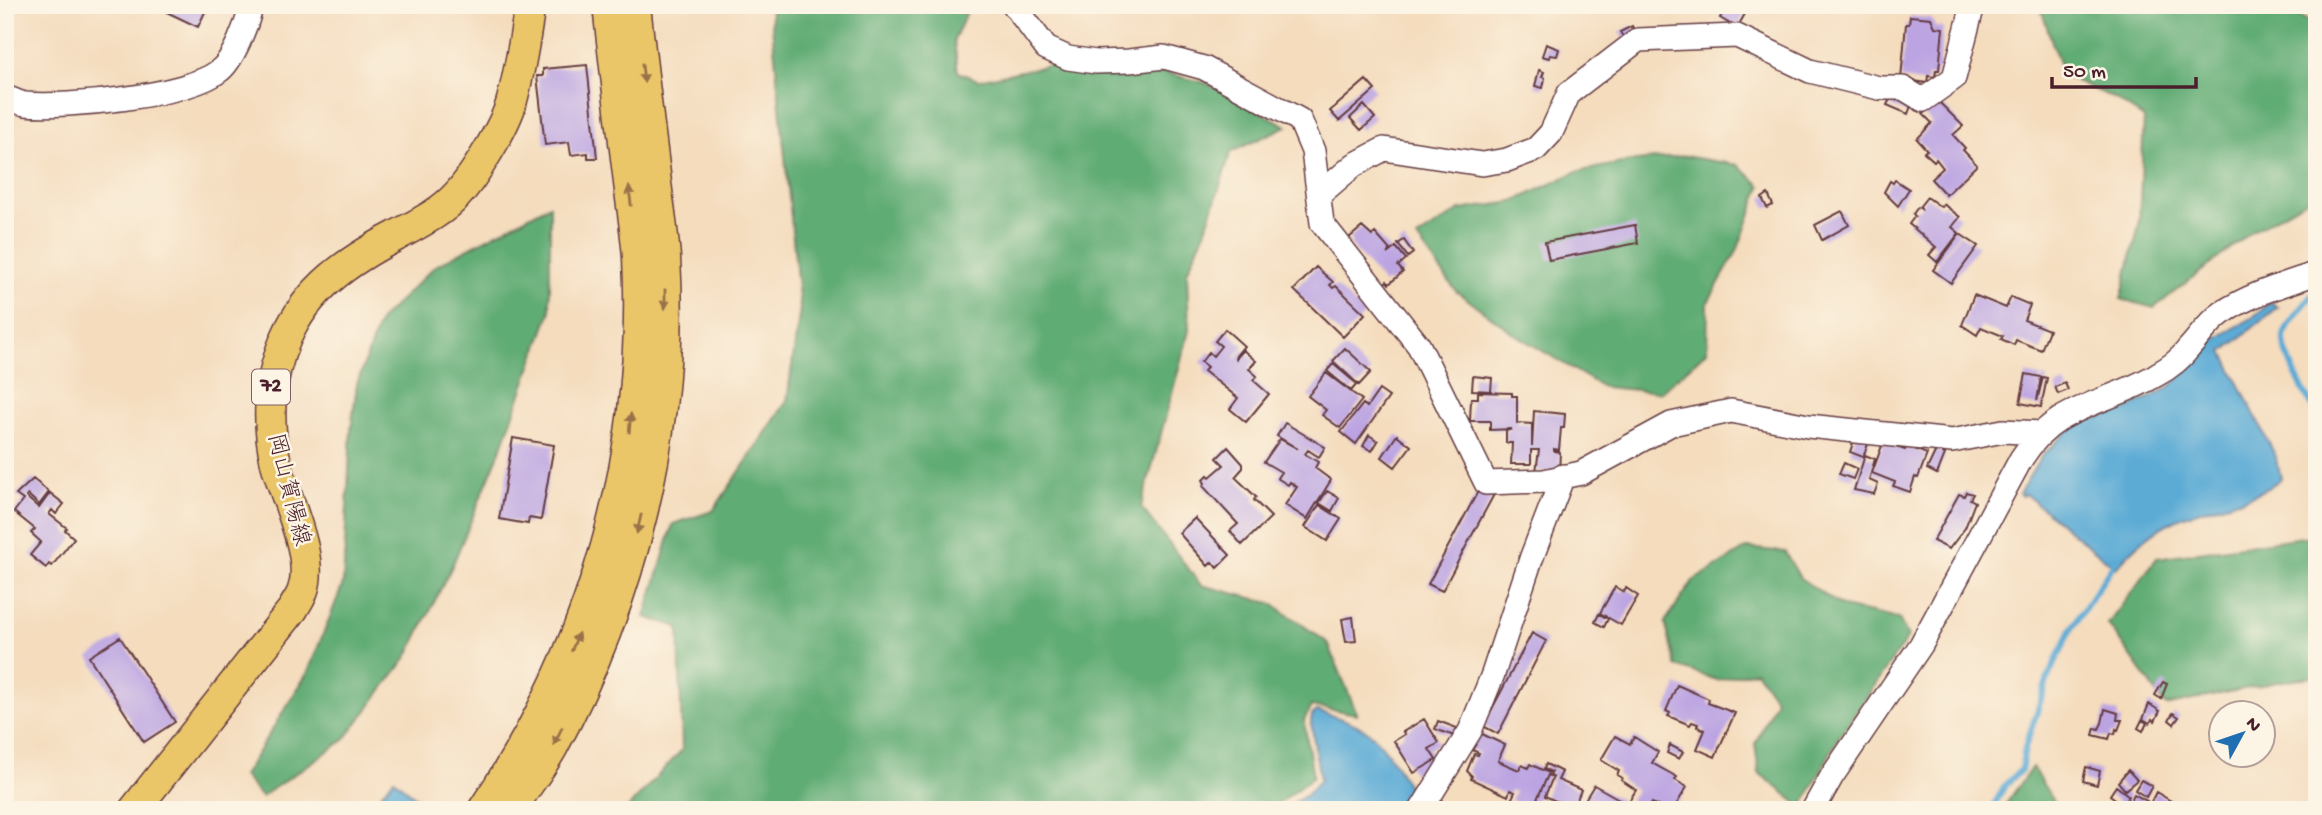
<svg xmlns="http://www.w3.org/2000/svg" width="2322" height="815" font-family="'Gochi Hand','Klee One',sans-serif">
<rect width="100%" height="100%" fill="#fcf5e5"/>
<filter id="ink" filterUnits="userSpaceOnUse"><feTurbulence type="fractalNoise" baseFrequency=".0143" numOctaves="2"/><feDisplacementMap in="SourceGraphic" scale="14" xChannelSelector="R" yChannelSelector="G"/><feConvolveMatrix kernelMatrix="1 2 1 2 8 2 1 2 1" color-interpolation-filters="sRGB"/></filter>
<filter id="wash" filterUnits="userSpaceOnUse"><feTurbulence type="fractalNoise" baseFrequency=".00686" numOctaves="4" result="noise"/><feDisplacementMap in="SourceGraphic" scale="28" xChannelSelector="R" yChannelSelector="G"/><feGaussianBlur stdDeviation="1.57" result="paint"/><feColorMatrix in="noise" values="0 0 0 0 0 0 0 0 0 0 0 0 0 0 0 0 0 1.4 0 .05"/><feComposite in="paint" operator="in"/></filter>
<g filter="url(#wash)">
<rect width="100%" height="100%" fill="#f4dcbd"/>
<path fill="#60ac75" stroke="#556650" stroke-width="2" d="M770 5H970L954 40 958 72 978 80 1050 65 1166 73 1206 83 1287 126 1231 152 1205 232 1187 272 1189 331 1141 507 1201 585 1271 603 1328 643 1357 714 1311 706 1304 720 1313 777 1270 810H626L682 750 679 627 645 617 673 524 713 511 787 401 800 309Z
M2043 5H2276L2317 25V194L2253 231 2154 308 2121 299 2139 225 2144 118 2115 99 2063 75 2042 12Z
M1684 156 1738 165 1761 186 1737 251 1708 302 1707 351 1661 392 1603 387 1516 335 1456 291 1417 238 1460 210 1513 202 1576 172 1627 162Z
M550 205V313L503 444 452 566 407 657 344 740 261 797 243 776 308 672 343 584 351 430 357 384 380 320 435 266Z
M2317 535V676L2271 683 2166 706 2108 624 2157 558Z
M1747 548 1785 552 1800 578 1843 607 1899 619 1908 637 1837 740 1802 807 1759 773 1755 744 1776 700 1756 671 1717 680 1676 666 1665 622 1693 581Z
M2032 767 2059 810H2003L2004 807Z"/>
<path fill="#5babd5" stroke="#526580" stroke-width="2" d="M2271 302 2278 307 2223 352 2276 457 2281 478C2252 504 2209 504 2175 520 2151 531 2133 548 2116 568L2025 494 2022 496 2019 494 2041 457 2073 426 2129 408 2167 389 2200 359 2205 349 2215 339 2252 318Z
M1317 711C1333 716 1350 720 1364 729 1387 744 1400 774 1414 796L1402 807 1404 810H1282L1306 795 1320 780 1311 722 1312 715Z
M394 779 431 810H368Z"/>
<g fill="none" stroke-linecap="round" stroke-linejoin="round">
<path stroke="#5babd5" stroke-width="6" d="M2296 268 2317 261
M2311 296C2303 308 2286 323 2284 337 2282 351 2307 400 2317 412
M1991 810 2006 784 2021 770 2025 748 2049 675 2073 626 2117 559"/>
</g>
<g id="blocks">
<path fill="#bca4e2" d="M152 5H192L205 12 198 27Z
M1727 5H1750L1737 28 1720 18Z
M1910 16 1931 18 1935 27 1943 28 1939 70H1936L1935 77 1928 76 1927 83 1901 79 1906 24H1909Z
M1632 26 1637 36 1627 43 1620 32Z
M1546 44 1559 49 1557 56 1550 55 1549 58 1542 56Z
M587 65 597 158H588V153L571 155 569 142 545 145 537 76H543V69Z
M1539 70 1544 72 1542 77 1545 78 1543 88 1535 86Z
M1366 80 1375 90 1339 121 1330 111Z
M1894 91 1912 103 1908 114 1887 105Z
M1937 100 1963 126 1953 135 1965 148 1963 150 1977 165 1946 195 1931 179 1943 168 1936 159 1934 161 1924 152 1927 150 1917 139 1932 123 1923 114Z
M1364 105 1375 118 1361 130 1350 118Z
M1895 180 1909 189 1898 206 1884 192 1890 181 1893 183Z
M1768 194 1773 205 1767 208 1762 198Z
M1927 197 1941 207 1943 204 1960 217 1952 227 1959 233 1937 262 1929 255 1936 247 1909 224 1915 216 1913 214 1918 207 1921 209 1920 206Z
M1842 211 1849 225 1822 240 1815 225Z
M1635 225 1638 243 1549 260 1545 242Z
M1362 227 1372 236 1375 233 1390 250 1387 254 1396 247 1406 259 1398 266 1403 272 1389 284 1387 281 1384 284 1350 244 1352 242 1349 238Z
M1960 234 1978 246 1951 283 1933 270Z
M1404 240 1413 253 1408 257 1398 244Z
M1316 267 1333 282 1330 285 1333 288 1336 286 1365 314 1343 337 1294 290Z
M1974 295 2006 308 2011 297 2030 305 2024 320 2049 330 2041 350 2016 340 2014 345 2001 339 2003 336 1981 327 1977 335 1962 325Z
M1225 329 1244 346 1235 357 1236 359 1243 350 1256 361 1249 369 1257 376 1253 380 1269 394 1246 422 1230 409 1238 398 1204 371 1207 367 1201 362 1209 352 1213 356 1221 346 1215 341Z
M1345 348 1371 372 1359 385 1333 361Z
M1333 364 1357 384 1351 391 1327 371Z
M1326 373 1362 400 1340 428 1322 415 1326 410 1308 396Z
M2026 374 2041 377 2037 401 2043 377 2047 378 2041 407 2020 403Z
M1473 376 1492 378 1491 391 1472 390Z
M2065 383 2068 390 2058 394 2055 387Z
M1379 390 1389 397 1356 444 1341 432 1363 404 1367 407Z
M1478 392 1512 393V396H1517V423L1532 424V446L1534 411 1565 414 1564 428H1561L1559 450 1554 449V451L1560 452 1559 473 1536 471 1539 450H1531V464H1511L1512 443H1506V431L1512 429 1490 430V421H1470L1471 398H1478Z
M1285 423 1325 447 1319 457 1308 450 1305 454 1318 462 1315 468 1331 480 1307 519 1285 505 1297 487 1290 482 1288 485 1277 478 1281 472 1264 462 1280 439 1298 449 1277 436Z
M1856 434 1870 439 1863 457 1850 452Z
M1369 435 1378 441 1372 451 1363 446Z
M1397 435 1411 446 1395 467 1382 457Z
M513 438 554 445 541 520 529 518 528 524 499 519Z
M1883 443 1905 450 1907 446 1927 454 1918 478 1915 477 1910 492 1893 486 1895 482 1872 473Z
M1228 447 1243 464V468L1235 477 1256 497 1254 500 1271 517 1242 545 1230 531 1238 524 1203 486 1205 483 1203 480 1208 475 1210 477 1224 465 1217 458Z
M1936 450 1945 454 1937 474 1927 469Z
M1865 455 1875 459 1869 480 1878 484 1874 494 1854 490Z
M1844 463 1857 469 1853 479 1839 474Z
M33 479 49 492 39 505 28 495 26 497 39 508 50 493 64 504 56 514 52 510 49 514 67 528 65 530 74 538 52 566 49 564 46 568 30 555 41 542 31 533 35 529 14 512 23 500 16 495Z
M1484 480 1498 487 1442 591 1428 584Z
M1327 491 1339 498 1332 511 1319 503Z
M1966 492 1973 494 1970 499 1975 502 1965 528 1949 549 1933 541 1959 494 1964 496Z
M1319 505 1341 519 1327 541 1305 527Z
M1195 518 1230 555 1217 568 1212 562 1208 566 1179 533Z
M1615 587 1624 592 1626 588 1638 596 1621 625 1600 613Z
M1599 614 1608 619 1604 627 1595 622Z
M1353 617 1356 641 1346 642 1342 619Z
M1532 633 1546 641 1498 734 1483 726Z
M120 637 175 722 144 742 89 657Z
M2163 682 2167 684 2161 699 2155 695Z
M1677 685 1709 699 1708 703 1735 713 1715 757 1697 749 1705 730 1697 726 1698 724 1692 722 1690 725 1668 716 1670 713 1666 711Z
M2149 704 2160 711 2155 721 2152 719 2150 723 2143 719Z
M2105 709 2118 713 2117 720H2122L2118 730 2116 729 2115 734 2111 733 2109 739 2093 735 2095 728 2099 729 2102 723Z
M2173 713 2179 717 2174 724 2169 720Z
M1424 719 1439 743 1429 749 1436 760 1414 773 1394 741 1405 734 1403 732Z
M2142 720 2147 723 2143 731 2138 728Z
M1438 721 1457 728 1454 736 1435 729Z
M1478 732 1505 745 1498 761 1519 770 1522 765 1528 768 1530 764 1549 773 1532 810 1511 800 1515 792 1510 790 1508 796 1471 779 1472 776 1467 771 1474 754 1478 755 1479 753 1470 749Z
M1615 736 1630 744 1634 737 1658 752 1652 763 1677 777 1675 780 1687 787 1673 810H1656L1658 806 1652 803 1648 809 1640 810 1628 803 1636 790 1621 780 1622 778 1617 775 1619 771 1601 760Z
M1670 745 1683 752 1679 759 1667 753Z
M1546 764 1562 772 1558 780 1581 790 1573 809 1545 796 1553 777 1550 776 1552 772 1544 769Z
M2086 767 2100 771 2097 785 2083 781Z
M2128 770 2137 780 2125 790 2118 782Z
M2141 780 2152 786 2146 797 2135 790Z
M1594 785 1621 800 1615 810H1596L1583 803Z
M2116 786 2129 796 2122 808 2116 805 2118 801 2110 795Z
M2156 792 2176 804 2172 810H2126L2134 794 2147 801 2145 804 2149 806Z"/>
</g>
</g>
<g filter="url(#ink)">
<use href="#blocks" fill-opacity="0" stroke="#643b41" stroke-width="2"/>
<g fill="none" stroke-linecap="round" stroke-linejoin="round">
<g stroke="#643b41" stroke-width="26">
<path id="minor" d="M1014 5 1046 48 1068 58 1096 62 1129 61 1164 57 1204 68 1300 120 1313 151 1322 223 1419 346 1486 483 1544 481 1581 473 1671 424 1731 411 1808 426 1952 441 2003 431 2041 433
M5 97C12 99 19 103 25 104 65 108 188 96 219 71 234 60 247 23 252 5
M1319 195 1354 165 1384 149 1482 164 1507 160 1536 149 1551 133 1569 93 1638 40 1737 36 1810 71 1879 88H1903L1923 100 1954 78 1973 5
M1421 810 1470 731 1493 674 1531 559 1563 476
M1813 810 1832 776 1921 645 2021 459C2057 402 2105 406 2156 375 2169 368 2180 360 2189 348 2200 336 2209 322 2222 313 2250 294 2286 284 2317 273"/>
</g>
<g stroke="#643b41" stroke-width="33">
<path id="major" d="M134 810 293 609C296 603 301 597 303 590 315 556 285 498 276 463 266 421 269 377 286 338 308 288 348 261 396 236 417 224 441 213 457 195 474 177 504 127 511 104 520 72 525 38 530 5
M483 810C594 645 648 457 638 258 636 230 631 202 628 174 621 118 614 61 608 5
M511 810C524 789 540 769 552 748 632 602 676 425 665 258 663 230 658 202 655 174 648 118 641 61 635 5"/>
</g>
<use href="#minor" stroke="#fff" stroke-width="23"/>
<use href="#major" stroke="#eac669" stroke-width="30"/>
</g>
<defs><path id="oneway-solid" d="M-6-.8H1V-3.2L6.5 0L1 3.2V.8H-6Z" transform="scale(1.75)"/></defs>
<g fill="#9a724a">
<use href="#oneway-solid" transform="translate(643 73) rotate(83)"/>
<use href="#oneway-solid" transform="translate(630 196) rotate(-97)"/>
<use href="#oneway-solid" transform="translate(665 299) rotate(90)"/>
<use href="#oneway-solid" transform="translate(630 423) rotate(-85)"/>
<use href="#oneway-solid" transform="translate(639 524) rotate(103)"/>
<use href="#oneway-solid" transform="translate(575 642) rotate(-69)"/>
<use href="#oneway-solid" transform="translate(558 736) rotate(115)"/>
</g>
</g>
<g text-anchor="middle" dominant-baseline="central" stroke-width="5" stroke-linejoin="round" paint-order="stroke">
<rect fill="#fcf5e5" stroke="#7f5f63" stroke-width="2" x="252" y="369.5" width="38" height="35" rx="5"/>
<g font-size="21" font-weight="bold" fill="#4a1f2b">
<text x="271" y="387">72</text>
</g>
<g font-size="23" fill="#4a1f2b" stroke="#fcf5e5">
<text transform="translate(287 490) rotate(76)">岡山賀陽線</text>
</g>
</g>
<rect width="2322" height="815" fill="none" stroke="#fcf5e5" stroke-width="28"/>
<g transform="translate(2242 734) rotate(50)"><circle r="33" fill="#fcf5e5" stroke="#b59f9b" stroke-width="2"/>
<path d="M0-5L12 26L0 18L-12 26Z" fill="#1f6fb2"/>
<text y="-10" font-size="19" font-weight="bold" text-anchor="middle" fill="#4a1f2b">N</text>
</g>
<path d="M2052 77v10h144v-10" fill="none" stroke="#4a1f2b" stroke-width="3.5"/>
<text x="2063" y="77" font-size="21" fill="#4a1f2b" stroke="#fcf5e5" stroke-width="5" paint-order="stroke">50 m</text>
</svg>
